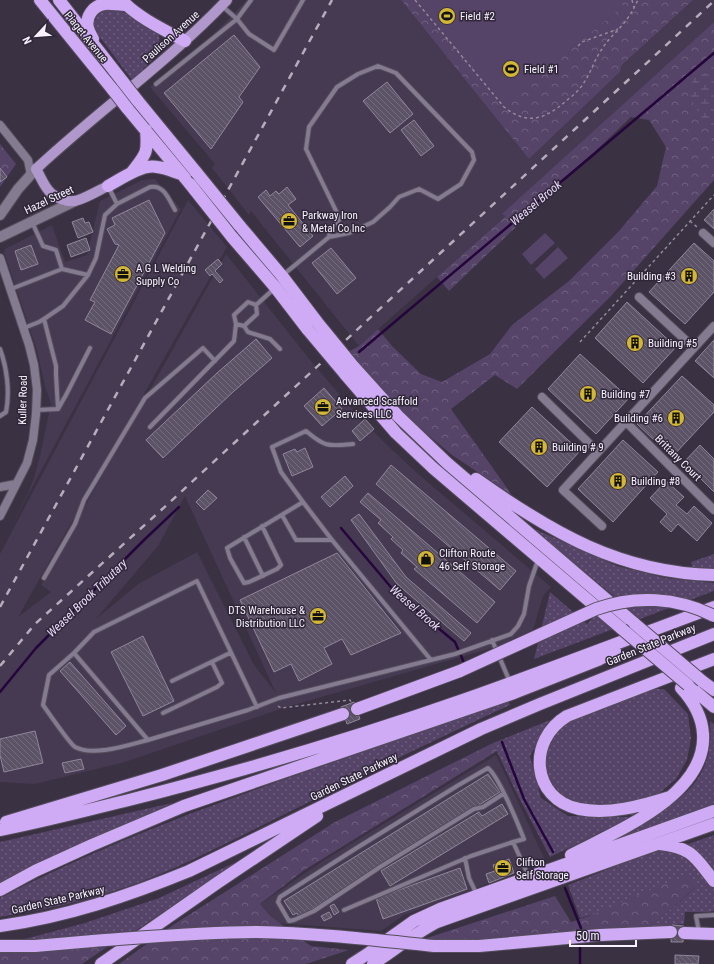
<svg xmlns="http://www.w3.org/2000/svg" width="714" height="964" font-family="'Roboto Condensed',sans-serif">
<defs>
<pattern id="grass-dots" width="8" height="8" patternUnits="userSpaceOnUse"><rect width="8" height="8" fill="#554368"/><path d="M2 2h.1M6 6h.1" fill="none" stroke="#6e5f7f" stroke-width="1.8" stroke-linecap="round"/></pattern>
<pattern id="forest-crowns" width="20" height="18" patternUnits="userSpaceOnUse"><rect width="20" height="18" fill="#554368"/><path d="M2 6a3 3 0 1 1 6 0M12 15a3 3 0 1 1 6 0" fill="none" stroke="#6e5f7f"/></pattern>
<pattern id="wetland-marsh" width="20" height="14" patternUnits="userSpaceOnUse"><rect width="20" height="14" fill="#554368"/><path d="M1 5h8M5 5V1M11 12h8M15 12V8" fill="none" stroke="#6e5f7f"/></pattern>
<pattern id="building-back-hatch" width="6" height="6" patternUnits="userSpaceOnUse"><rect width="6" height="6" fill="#5c5367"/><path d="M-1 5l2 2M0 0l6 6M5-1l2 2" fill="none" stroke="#746c7e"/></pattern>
</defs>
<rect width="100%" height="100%" fill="#3a3143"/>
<path fill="#463a52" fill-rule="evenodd" d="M247 0H401L529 159 620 72 622 65 693 0H714V22L503 214 506 216 359 346 251 211 249 215 212 168 215 164 150 87 183 61 213 35Z
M155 179 181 209 7 534 27 495 34 478 40 456 51 404 45 386 37 350 4 252 5 249 52 225 65 262 87 255 100 201 142 180Z
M188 200 227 247 18 617 51 592 41 585 226 254 310 360 358 416 386 444 417 473 551 587 543 596 533 630 499 646 283 708 125 762 35 784 0 782V554ZM185 496 276 693 254 665 197 552 138 584 95 620 158 546Z
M496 755 545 860 484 885 404 915 381 931 304 925 236 921 323 861Z"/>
<path fill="url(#grass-dots)" d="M111 9 122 11 159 35 160 45 158 54 132 80 96 32 93 25C96 15 100 11 111 9Z
M528 526 617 566 666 578 714 583V591L534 659 550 592 587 624 614 596Z
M714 554V570H693L691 562Z
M650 689H664L688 714 691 738 687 760 676 779 656 796 625 804 588 807 564 798 549 780 543 754 550 735 567 721Z
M508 700 510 705C434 740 359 777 285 814 232 840 179 869 123 888 83 902 42 910 0 917V898C99 846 203 808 308 771 375 748 441 723 508 700Z
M550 720 530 756 541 798 568 816 632 817 550 857 515 790 493 743Z
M710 721 714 724V805L604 845C622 835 639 826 655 815 694 791 714 770 710 721Z
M172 803 14 876 0 885V842Z
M714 835V875L688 844Z
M669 849 693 861 714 888V911L708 912H685L684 924 671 925 670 926H651L695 888 580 918 568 885 657 850Z
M234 863 235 864 132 933 25 941V939L85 923 159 898Z"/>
<path fill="url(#forest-crowns)" d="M401 0H693L622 65 620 72 529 159Z
M714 22V180L611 296 517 389 495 375 451 409 512 495 452 455 404 415 348 352 359 346 378 329 392 346 421 374 442 382 490 354 512 325 569 281 619 231 657 186 666 147 649 120 631 117 449 291 437 277 506 216 502 214Z
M0 144 16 164 0 187Z
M493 743 497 751 303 871 260 904 270 916 311 946 349 950 306 964H119L173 925 335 822Z
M688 874 696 887 651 926 460 944 424 939 555 896 571 922 589 916Z
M107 947 82 964H0V951Z"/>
<path fill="url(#wetland-marsh)" d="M714 65V134L708 130 688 93 694 77 706 73Z"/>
<path fill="#554368" d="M417 0H618L623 6 504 105Z
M545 233 555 243 531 265 522 254Z
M558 247 568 258 544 279 535 269Z"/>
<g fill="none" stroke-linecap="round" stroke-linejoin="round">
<path stroke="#25063c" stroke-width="2.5" d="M359 352 714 53
M341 528 395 592 455 642 465 665
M0 692 36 648 144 540 179 507
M502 742 524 799 553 852
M565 888 581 928
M580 947V964"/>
</g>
<path fill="url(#building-back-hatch)" stroke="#90869b" d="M234 35 260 67 239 97 243 102 211 149 164 93Z
M387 82 413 114 390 133 363 101Z
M414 120 434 146 421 156 401 130Z
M0 168 7 177 0 182Z
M287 187 296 199 288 205 313 236 300 247 258 197 266 190 270 196 276 191 279 194Z
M149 200 165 233 111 334 85 320 95 302 90 300 119 245 115 244 107 229 115 225 112 218Z
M714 209V229L704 220Z
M83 218 85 223 89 222 93 232 78 238 72 222Z
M86 238 90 250 71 257 67 245Z
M694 243 714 261V292L685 324 649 292Z
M31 245 38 264 21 270 15 251Z
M331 248 356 278 337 294 312 263Z
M218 259 222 264 215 271 223 280 220 283 212 274 210 276 205 270Z
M627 302 676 347 643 383 595 338Z
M256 339 272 358 233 392 163 458 146 440 217 373Z
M714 340V378L695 361Z
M580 354 629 398 596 434 548 389Z
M682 376 714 405V412L672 457 637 424Z
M324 388 342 409 322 426 304 406Z
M532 407 580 451 547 487 499 442Z
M365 419 374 429 360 441 352 431Z
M623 440 658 472 613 522 578 489Z
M700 445 714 459V492L684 462Z
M305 448 313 467 292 476 283 454 295 449 297 452Z
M391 465 516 571 500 590 376 484Z
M345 476 353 486 330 507 321 497Z
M666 481 684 497 676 505 687 514 694 506 712 523 697 541 678 524 671 532 660 522 667 514 650 498Z
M208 490 217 498 204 510 196 502Z
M368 493 495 602 477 623 414 569 417 567 401 553 403 550 391 539 393 537 378 523 381 520 360 502Z
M359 514 406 577 471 633 464 641 397 584 351 520Z
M337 553 401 633 351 655 342 639 324 648 332 664 299 681 291 664 274 672 240 600Z
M143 636 174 701 143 716 111 652Z
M70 662 126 726 116 735 60 671Z
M354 702 360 719 347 724 341 707Z
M35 731 43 763 4 772 0 755V739Z
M81 759 84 769 65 773 62 763Z
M488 774 500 792 299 917 297 913 293 915 284 901Z
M502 804 508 814 390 886 381 871 479 812 482 816Z
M509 859 514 873 489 883 486 874 495 871 493 865Z
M460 868 467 889 383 919 376 898Z
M334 904 339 912 334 915 330 906Z
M329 912 332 917 324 921 321 916Z
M672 925 684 926 683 942H671Z
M675 955 699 956 698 964H675Z"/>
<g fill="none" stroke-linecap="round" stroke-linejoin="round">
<g stroke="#544d5c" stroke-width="6">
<path id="lane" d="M251 0 237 19 249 34 274 50 303 0
M156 84 237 19 222 6
M108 186 117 204 150 187C164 184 169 200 175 210
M32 222 43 246 56 250 62 269
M283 275 329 237 349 233 373 222 390 207 399 197 419 189 438 199 461 184 474 160 472 152 396 73 378 66 358 74 337 87 309 127 306 149 340 219 330 229 329 237
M11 289 62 269 88 275
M256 305 248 302 234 315 236 324 244 326 257 314 256 305 275 288
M44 319 63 306 88 275 96 258 105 215 117 204
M244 326 248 332 270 339 280 349
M24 328 39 322 44 319 56 366V374L58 409
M0 349C7 368 10 392 6 412L0 416
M36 410 58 409 66 395 90 348
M150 427 234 341 236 324
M303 502 281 472 272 447 306 431C326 448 329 446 353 444
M282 515 296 540H332
M262 526 281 565 277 569 249 582 244 583 230 558 227 548 303 502 332 540 431 660
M244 537 263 576
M44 578 75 524 84 500 145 398 203 348 215 361
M492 640 510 682
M74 653 49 675 43 705C48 712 70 744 75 747 94 757 128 745 148 740
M172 681 230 653
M257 707 197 581 94 632 74 653 148 740 248 710 279 698 455 654 511 634 518 626 524 614 529 586 538 560
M163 713 217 687 222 683 212 662
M503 794 483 807 474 809 380 867 314 911 294 920 289 921 278 902 280 897 355 849 457 786 488 768C500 778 517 822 524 839L513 842
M465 858 469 878 477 895
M344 910 471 856 513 842 529 877
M699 932 696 916 714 915"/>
</g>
<g stroke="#544d5c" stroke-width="10">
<path id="street" d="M0 125 28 160 31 175
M703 233 714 243
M0 258 29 345 34 365 37 390 36 414 33 440 27 463 0 516
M639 297 694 348
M542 397 598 452
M626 422 714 510
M0 487 16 484
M602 526 563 490 714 326"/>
</g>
<g stroke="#544d5c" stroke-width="12">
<path id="secondary" d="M0 215 18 189 36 169
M0 237 75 201"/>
</g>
<g stroke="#544d5c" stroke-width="12">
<path id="primary" d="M108 186C101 189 81 201 74 201 67 202 56 198 51 193 44 187 41 177 36 169 98 111 168 62 227 0"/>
</g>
<g stroke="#544d5c" stroke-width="14">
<path id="highway" d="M40 0 113 90
M59 0 123 82
M122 0C135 16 166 31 185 41
M93 39C91 35 89 32 88 28 85 17 93 6 104 4 110 3 119 5 126 5
M137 100 196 172
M127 108 190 184
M132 172C146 154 148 154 146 130
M108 186C121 179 142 164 157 167 166 168 174 172 181 174
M239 225 282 276 317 322
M232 237 275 287 308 330
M353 366 398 416 447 463 635 624
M345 374 396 433 433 468 622 629
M476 479C551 532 620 573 714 575
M702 681 714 690
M688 685 714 707
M357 709 460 671
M670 797C641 806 609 815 579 809 531 799 527 740 567 716L714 659
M6 822 162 775 343 714
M0 830C42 822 83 811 125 801 239 772 352 739 463 700 548 670 631 638 714 607
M660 844C693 848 695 857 714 881
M571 855C617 831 707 795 703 734 702 715 693 701 681 688
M0 890 35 871 92 845 184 806 514 693 598 660 615 651
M0 926C66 917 128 896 189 871L481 729 540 704 714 634
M684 933 714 934
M0 946H35L93 941
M434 946H479L600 935 671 932
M101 964 217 883 317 816
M352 964 369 953 414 921 440 909 714 811
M373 964C394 950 414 934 437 922L714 824"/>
</g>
<path stroke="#918a99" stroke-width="1.5" stroke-dasharray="3 3" stroke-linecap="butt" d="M415 0 504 107C528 126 545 119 566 101 572 96 579 91 583 84 591 73 594 60 602 49 609 37 622 28 629 16 633 11 635 5 638 0
M632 0 634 8
M578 46 582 42 618 29
M690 221 697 227
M580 342 714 195
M278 706 281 708 350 700 351 702"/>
<use href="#lane" stroke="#857b90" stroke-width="4"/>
<use href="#street" stroke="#857b90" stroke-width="8"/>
<use href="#secondary" stroke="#857b90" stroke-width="10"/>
<use href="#primary" stroke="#b198cc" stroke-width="10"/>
<use href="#highway" stroke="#ceabf4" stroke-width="12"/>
<path stroke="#b4adbc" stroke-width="2.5" stroke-dasharray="7 7" stroke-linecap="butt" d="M0 607 332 0
M0 666 35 624 65 597 169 503 714 1"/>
<g stroke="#544d5c" stroke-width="14" stroke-linecap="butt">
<path id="highway-bridge" d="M123 82 137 100
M113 90 127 108
M196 172 239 225
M190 184 232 237
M317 322 353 366
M308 330 345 374
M635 624 702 681
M622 629 688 685
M460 671 596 609C635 595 677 597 714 616
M93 941C148 937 202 932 257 932 316 933 375 940 434 946"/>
</g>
<use href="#highway-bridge" stroke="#ceabf4" stroke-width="12"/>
</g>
<defs>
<g id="stadium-disc" transform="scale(0.9)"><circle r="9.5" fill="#d2b635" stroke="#302739"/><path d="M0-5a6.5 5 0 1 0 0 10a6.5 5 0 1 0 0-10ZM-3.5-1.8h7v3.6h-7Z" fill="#111"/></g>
<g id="office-disc" transform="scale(0.9)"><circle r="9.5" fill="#d2b635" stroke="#302739"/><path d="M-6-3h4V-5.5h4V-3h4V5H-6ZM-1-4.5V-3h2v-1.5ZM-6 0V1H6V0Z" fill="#111"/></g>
<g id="building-disc" transform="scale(0.9)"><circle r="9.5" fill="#d2b635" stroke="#302739"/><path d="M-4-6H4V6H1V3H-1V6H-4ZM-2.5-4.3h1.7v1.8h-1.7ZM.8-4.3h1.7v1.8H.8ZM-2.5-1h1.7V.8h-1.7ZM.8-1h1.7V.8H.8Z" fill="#111"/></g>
<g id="shop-disc" transform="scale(0.9)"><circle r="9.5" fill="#d2b635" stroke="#302739"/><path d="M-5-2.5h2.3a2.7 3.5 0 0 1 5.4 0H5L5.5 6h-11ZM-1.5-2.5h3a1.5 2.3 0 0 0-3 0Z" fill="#111"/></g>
</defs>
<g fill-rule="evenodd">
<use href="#stadium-disc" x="447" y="16"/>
<use href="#stadium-disc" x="511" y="69"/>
<use href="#office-disc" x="289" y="221"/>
<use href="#office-disc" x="123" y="274"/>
<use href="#building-disc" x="689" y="276"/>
<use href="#building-disc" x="635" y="343"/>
<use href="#building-disc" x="588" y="394"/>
<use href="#office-disc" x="323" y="407"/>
<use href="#building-disc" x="676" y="418"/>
<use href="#building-disc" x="539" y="447"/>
<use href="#building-disc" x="618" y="481"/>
<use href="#shop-disc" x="426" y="559"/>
<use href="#office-disc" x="318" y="616"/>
<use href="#office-disc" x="503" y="868"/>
</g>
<g text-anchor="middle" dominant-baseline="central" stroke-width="3" stroke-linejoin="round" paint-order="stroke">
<g font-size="11" fill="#f7f2fe" stroke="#302739" text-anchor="start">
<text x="460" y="16">Field #2</text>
<text x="524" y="69">Field #1</text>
<text x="302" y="215">Parkway Iron<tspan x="302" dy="13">&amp; Metal Co Inc</tspan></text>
<text x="136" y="268">A G L Welding<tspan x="136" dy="13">Supply Co</tspan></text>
<text x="676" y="276" text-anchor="end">Building #3</text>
<text x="648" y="343">Building #5</text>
<text x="601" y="394">Building #7</text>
<text x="336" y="401">Advanced Scaffold<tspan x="336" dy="13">Services LLC</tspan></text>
<text x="663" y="418" text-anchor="end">Building #6</text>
<text x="552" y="447">Building # 9</text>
<text x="631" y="481">Building #8</text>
<text x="439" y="553">Clifton Route<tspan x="439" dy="13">46 Self Storage</tspan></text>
<text x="305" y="610" text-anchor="end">DTS Warehouse &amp;<tspan x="305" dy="13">Distribution LLC</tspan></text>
<text x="516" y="862">Clifton<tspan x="516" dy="13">Self Storage</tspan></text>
</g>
<g font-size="11" fill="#f7f2fe" stroke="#302739">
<text transform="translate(86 37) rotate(51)">Piaget Avenue</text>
<text transform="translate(171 37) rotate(-42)">Paulison Avenue</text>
<text transform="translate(49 200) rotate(-25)">Hazel Street</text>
<text transform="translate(23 400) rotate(-89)">Kuller Road</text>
<text transform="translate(678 458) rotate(45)">Brittany Court</text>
<text transform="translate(651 645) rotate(-22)">Garden State Parkway</text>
<text transform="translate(354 777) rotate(-26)">Garden State Parkway</text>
<text transform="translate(58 900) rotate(-13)">Garden State Parkway</text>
</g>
<g font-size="12" font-style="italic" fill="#ebdafe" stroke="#302739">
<text transform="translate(536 203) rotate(-40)">Weasel Brook</text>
<text transform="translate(87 598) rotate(-44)">Weasel Brook Tributary</text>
<text transform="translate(415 608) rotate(41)">Weasel Brook</text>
</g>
</g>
<g transform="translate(36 36) rotate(244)" stroke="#302739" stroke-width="3" paint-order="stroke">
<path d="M0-3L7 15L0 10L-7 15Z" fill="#f7f2fe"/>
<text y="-6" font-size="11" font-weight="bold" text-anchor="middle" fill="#f7f2fe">N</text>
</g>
<path d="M570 940v6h66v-6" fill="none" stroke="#f7f2fe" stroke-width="2"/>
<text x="576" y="940" font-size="12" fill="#f7f2fe" stroke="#302739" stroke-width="3" paint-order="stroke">50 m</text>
</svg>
